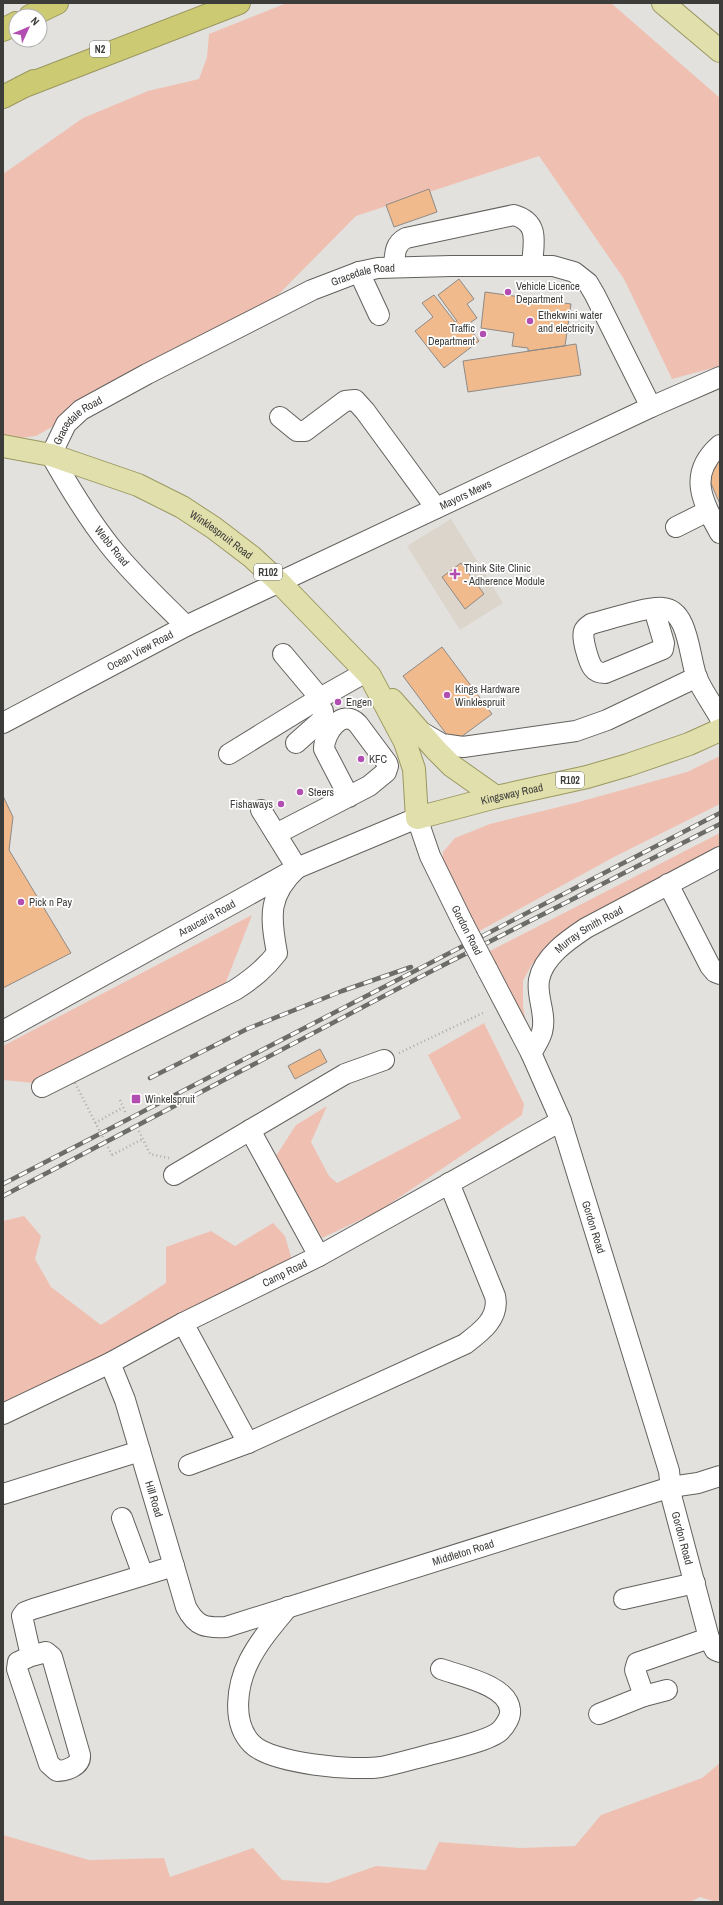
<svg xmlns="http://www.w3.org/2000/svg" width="723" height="1905" font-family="'Archivo Narrow',sans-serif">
<rect width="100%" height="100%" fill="#e3e1de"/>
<path fill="#dbd5cb" d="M451 519 503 603 460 630 407 546Z"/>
<path fill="#efc0b1" d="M287 3H611L720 98V366L672 379 624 279 539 156 356 216 271 302 36 436 11 439 3 438V174L83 118 148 91 199 79 207 57 209 34Z
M720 756V804L614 857 474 934 442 869 443 852 455 838 490 824 575 803 687 772Z
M720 833V850L560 937 532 964 523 981V1006L526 1023 524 1029 484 954Z
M252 915 226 982 205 999 34 1083 3 1080V1046Z
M484 1023 524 1104 522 1115 379 1211 322 1238 276 1156 296 1125 327 1106 311 1142 329 1176 337 1183 461 1118 428 1055Z
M24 1216 41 1236 35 1259 51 1287 101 1325 166 1283V1247L211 1231 235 1246 273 1223 285 1236 292 1260 3 1407V1221Z
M720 1763V1899L716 1902 700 1897 690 1902H3V1835L89 1860 164 1858 170 1877 253 1848 282 1880 328 1883 376 1866 426 1870 439 1842 520 1848 575 1846 601 1815 702 1778Z"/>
<path fill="#f1ba8d" stroke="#8d8a87" d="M429 189 437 212 394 227 386 205Z
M459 279 474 299 467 304 477 318 467 325 479 341 444 368 415 331 433 317 422 303 434 295 455 322 457 321 438 295Z
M485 292 571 304 565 346 528 351V348L512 346 514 333 481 328Z
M576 344 581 375 468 392 463 361Z
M720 459V504L709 479Z
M461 563 484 594 465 609 442 577Z
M442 647 492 714 453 743 403 676Z
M3 796 13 817 9 850 71 953 3 988Z
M320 1049 327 1062 295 1079 288 1066Z"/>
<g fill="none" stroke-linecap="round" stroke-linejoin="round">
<g stroke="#63615e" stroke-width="22">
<g id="minor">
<path d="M394 267C395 255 394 244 406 238L514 215C541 223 533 244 532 266"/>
<path d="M359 272 379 315"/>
<path d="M280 417 297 431H305L345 401 355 400 365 411 436 508"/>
<path d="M720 445C687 474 702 501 720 533"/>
<path d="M676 527 708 511"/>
<path d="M654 609 664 643 663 649 605 673C600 673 596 672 593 668 589 663 581 637 584 631 585 628 588 626 591 624 607 620 648 606 663 608 689 610 689 658 697 678 703 692 713 705 720 718"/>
<path id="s1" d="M186 626C160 600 133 575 110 546 87 517 69 487 51 455L66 424 81 410 147 374 312 290 359 272 378 268 451 266H553L574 272 588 283 595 295 651 407"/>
<path d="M283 654 320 698"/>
<path id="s2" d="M3 723 186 626 651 407 720 377"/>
<path d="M423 733 442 744 463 747 576 731 607 720 697 677"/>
<path d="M296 743 323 719V711L316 700"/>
<path d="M229 754 320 698 366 672"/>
<path d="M276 834 369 786 386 772 388 766 387 763 358 724C342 707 324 733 324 749L349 797"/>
<path d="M668 884 710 966 715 972 720 974"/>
<path id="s3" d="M487 969 531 1053 561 1121 669 1471 672 1499 709 1638 715 1650 720 1652"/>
<path id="s4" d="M3 1031 297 868 417 818 430 856 464 925"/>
<path id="s5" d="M531 1053C535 1047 540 1039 542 1032 547 1014 536 997 539 980 543 957 568 940 586 928L720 857"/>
<path d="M42 1087 235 990C252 979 265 969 277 953 270 916 268 895 297 868L261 810"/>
<path d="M250 1130 319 1256"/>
<path d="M174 1175 345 1074 384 1060"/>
<path d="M183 1323 248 1443"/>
<path id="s6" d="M110 1363 125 1400 186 1607C196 1627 206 1628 226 1627L671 1487 698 1483 720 1476"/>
<path id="s7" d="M3 1414 110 1363 183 1323 319 1256 561 1121"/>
<path d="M189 1465 248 1443 465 1344C481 1332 500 1318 495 1296L449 1183"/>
<path d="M3 1494 140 1451"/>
<path d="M122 1518 143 1575"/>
<path d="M624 1599 695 1583"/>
<path d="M288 1607C274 1624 259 1641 249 1661 237 1685 231 1723 252 1744 272 1764 354 1771 381 1767 397 1764 413 1759 429 1755 444 1751 489 1741 500 1731 505 1726 511 1717 510 1710 508 1685 460 1676 441 1669"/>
<path d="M31 1656 18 1662 17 1669 49 1764 57 1771C66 1771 81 1766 80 1755L52 1657 46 1652 31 1656 22 1616 25 1612 33 1609 174 1566"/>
<path d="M644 1696 635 1670 637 1663 709 1638"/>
<path d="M599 1714 644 1696 667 1690"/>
</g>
</g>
<g stroke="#9a9860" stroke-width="24">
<g id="major">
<path d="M663 3 720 51"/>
<path id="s8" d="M3 446 51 455 138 485 182 507 214 528 252 557 279 582 370 676 405 742 414 769 417 818 496 797 587 777 628 765 689 744 720 730"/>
<path d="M392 700 436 750 452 766 496 797"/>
</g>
</g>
<g stroke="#9a9860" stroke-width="24">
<path id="highway" d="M30 16 57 3
M3 30 16 23
M22 87 239 3
M3 97 34 81"/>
</g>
<path stroke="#adaca9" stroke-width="2.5" stroke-dasharray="1 3" stroke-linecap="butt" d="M399 1053 483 1013
M120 1100 126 1114
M95 1123 122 1108
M139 1131 150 1154 169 1158
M112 1155 143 1139"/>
<use href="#minor" stroke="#fff" stroke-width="20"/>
<use href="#major" stroke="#e1dfac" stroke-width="22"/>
<use href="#highway" stroke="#cdca74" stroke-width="22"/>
<g stroke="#6c6c69" stroke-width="4.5">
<path id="rail" d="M150 1078 247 1029 342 991 411 967
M3 1184 720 813
M3 1196 422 976 720 824"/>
</g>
<use href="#rail" stroke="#fff" stroke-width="3" stroke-dasharray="9" stroke-linecap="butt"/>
<g stroke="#63615e" stroke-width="22" stroke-linecap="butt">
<path id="minor-bridge" d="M464 925 487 969"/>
</g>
<path stroke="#adaca9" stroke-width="2.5" stroke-dasharray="1 3" stroke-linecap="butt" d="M75 1083 112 1155"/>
<use href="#minor-bridge" stroke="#fff" stroke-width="20"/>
</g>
<g fill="#b24db1" stroke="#fff" stroke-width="1.5">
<circle cx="508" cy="292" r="4"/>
<circle cx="530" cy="321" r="4"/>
<circle cx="483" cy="334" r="4"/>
<path d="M453 568h4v4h4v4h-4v4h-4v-4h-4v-4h4z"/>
<circle cx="447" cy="695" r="4"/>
<circle cx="338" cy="702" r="4"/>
<circle cx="361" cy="759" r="4"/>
<circle cx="300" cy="792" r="4"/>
<circle cx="281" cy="804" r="4"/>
<circle cx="21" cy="902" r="4"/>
<rect x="131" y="1094" width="10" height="10" rx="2"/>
</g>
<g text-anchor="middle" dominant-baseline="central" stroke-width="3.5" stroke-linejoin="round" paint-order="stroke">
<g fill="#fff" stroke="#767675" stroke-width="1">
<rect x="90" y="41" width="20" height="16" rx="3"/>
<rect x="254" y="564" width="28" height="16" rx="3"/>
<rect x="556" y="772" width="28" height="16" rx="3"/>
</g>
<g font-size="10" font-weight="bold" fill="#3c3c3a">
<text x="100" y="49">N2</text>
<text x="268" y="572">R102</text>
<text x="570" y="780">R102</text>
</g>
<g font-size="11" fill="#3c3c3a" stroke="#fff">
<text stroke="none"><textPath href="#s1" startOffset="588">Gracedale Road</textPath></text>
<text stroke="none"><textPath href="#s1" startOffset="264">Gracedale Road</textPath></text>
<text stroke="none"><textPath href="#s2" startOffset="516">Mayors Mews</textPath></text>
<text stroke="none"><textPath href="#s8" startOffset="238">Winklespruit Road</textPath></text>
<text transform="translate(112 546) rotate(51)">Webb Road</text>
<text stroke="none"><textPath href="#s2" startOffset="155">Ocean View Road</textPath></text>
<text stroke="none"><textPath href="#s8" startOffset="694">Kingsway Road</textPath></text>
<text stroke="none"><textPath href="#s4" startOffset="233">Araucaria Road</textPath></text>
<text transform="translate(467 930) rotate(63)">Gordon Road</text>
<text stroke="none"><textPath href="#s5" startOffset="150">Murray Smith Road</textPath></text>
<text stroke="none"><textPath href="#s3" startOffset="280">Gordon Road</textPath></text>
<text stroke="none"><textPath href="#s7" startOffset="315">Camp Road</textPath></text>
<text stroke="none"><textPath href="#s6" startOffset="143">Hill Road</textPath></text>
<text stroke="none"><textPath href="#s3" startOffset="604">Gordon Road</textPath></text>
<text stroke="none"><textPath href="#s6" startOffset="553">Middleton Road</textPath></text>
</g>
<g font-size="11" fill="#3c3c3a" stroke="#fff" text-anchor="start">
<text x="516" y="286">Vehicle Licence<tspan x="516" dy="13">Department</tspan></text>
<text x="538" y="315">Ethekwini water<tspan x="538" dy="13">and electricity</tspan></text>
<text x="475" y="328" text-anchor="end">Traffic<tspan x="475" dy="13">Department</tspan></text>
<text x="464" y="568">Think Site Clinic<tspan x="464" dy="13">- Adherence Module</tspan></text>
<text x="455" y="689">Kings Hardware<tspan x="455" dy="13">Winklespruit</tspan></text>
<text x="346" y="702">Engen</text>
<text x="369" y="759">KFC</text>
<text x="308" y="792">Steers</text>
<text x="273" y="804" text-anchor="end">Fishaways</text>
<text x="29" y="902">Pick n Pay</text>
<text x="145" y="1099">Winkelspruit</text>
</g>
</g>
<rect width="723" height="1905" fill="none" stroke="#3c3c3a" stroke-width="8"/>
<g transform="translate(28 28) rotate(46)"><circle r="19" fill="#ffffff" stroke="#b1b1b0"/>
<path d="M0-3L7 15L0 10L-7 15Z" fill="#b24db1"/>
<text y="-6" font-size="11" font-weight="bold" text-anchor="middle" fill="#3c3c3a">N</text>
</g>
</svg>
